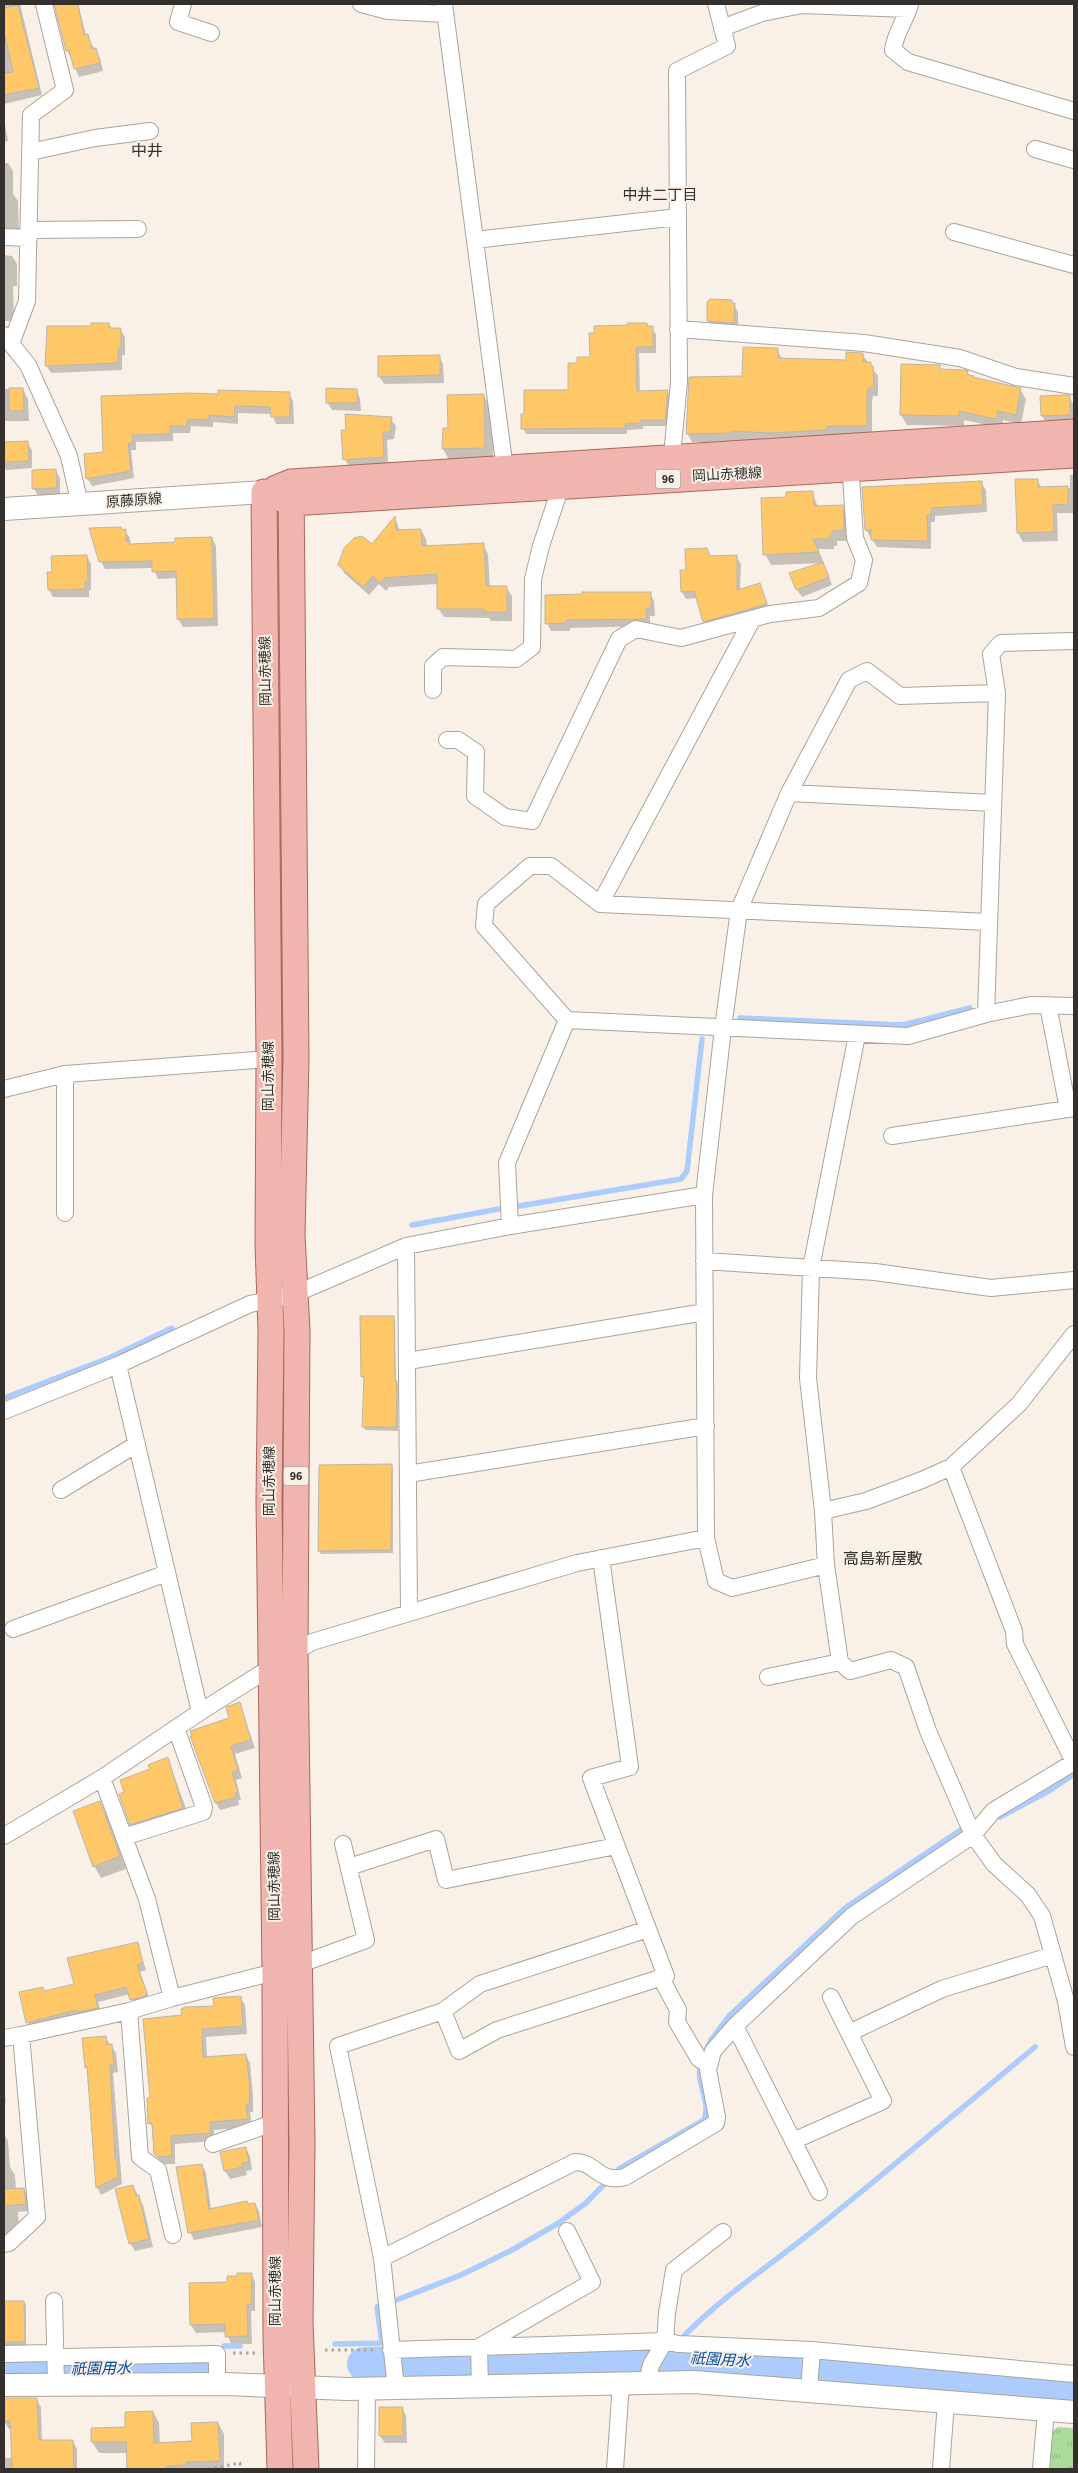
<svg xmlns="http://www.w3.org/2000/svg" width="1078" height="2473" font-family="'Source Sans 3','Noto Sans JP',sans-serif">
<defs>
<pattern id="park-tufts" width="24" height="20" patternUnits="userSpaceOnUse" patternTransform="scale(1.25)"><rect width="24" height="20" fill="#acda9a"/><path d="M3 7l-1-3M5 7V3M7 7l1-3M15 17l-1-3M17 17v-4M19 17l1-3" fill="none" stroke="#94bb85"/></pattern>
</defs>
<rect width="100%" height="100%" fill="#f9f1e7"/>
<path fill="url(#park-tufts)" d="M1058 2427 1074 2428V2469H1045L1048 2435Z"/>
<path fill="#0003" d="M4 4H20L42 95 4 104Z
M56 4H78L86 35 100 58 103 71 79 77 67 50Z
M4 119 8 141 4 142Z
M4 163H8L13 171V194L18 201 19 232H4Z
M4 255 12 256 17 264V286H13L14 321H4Z
M731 301 738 312V331L713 329 708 321Z
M109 324 112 329H120L125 337V355H122V370L51 373 46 365 92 327Z
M646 324 656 334V353H639L640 392H667L671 398 668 426H643V429L627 430V434H526L523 428 570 392 578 364Z
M777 349 782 359 847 361 862 354 878 376V396H873L872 402V435L831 434V438L776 441 737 440V442H692L687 433 744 378Z
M439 356 443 364 444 383 384 384 379 376Z
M939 366 941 370 967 372 974 379 1020 389 1026 399 1021 424 1003 420 1002 428 964 420V426L907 425 901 415Z
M4 389H23L28 399 29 421H4Z
M356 390 360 398 361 411 332 410 327 402Z
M289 394 293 401 294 424H276L272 414 238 413V424L213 422V427L191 426 190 433H173V441L136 442V450H131L134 478 92 486 87 478 104 453 102 398Z
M484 396 493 412V464L452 465 443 449 449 429Z
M1069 397 1074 405V422L1047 424 1042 416Z
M391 419 396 426 394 439 387 440 388 464 349 467 345 459Z
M27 443 32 450V468L6 470 4 466V444Z
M55 470 60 478V496H38L34 489Z
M1070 475H1074V513H1057L1058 541 1023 542 1018 533 1037 480 1042 488H1070Z
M981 483 986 490 987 512 935 516V522H931V549L877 547 866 530Z
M812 492 818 507H842L848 518 850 541H837V546H834V549H818L824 563 771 565 765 554 788 498Z
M395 518 400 531 421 530 426 539 427 547 483 545 488 554 490 588 506 587 512 596V621H491L489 618 444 617 438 608V584L389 587 386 591 379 584 369 595 345 574 339 564 372 546Z
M122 531H125L130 538V544H176L212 538 216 546 218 626 183 627 178 619 177 578 158 579 153 568 105 569 101 561Z
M87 556 91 564V590H89V597H53L49 590 53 573Z
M736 556 741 564 740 590 760 584 770 611 709 629 697 598 686 599 682 592 687 571Z
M827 571 832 585 802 597 797 590Z
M650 593 654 601 655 616H650V626L570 628V631H551L547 623Z
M393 1317 395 1320 396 1382 398 1385V1431L365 1430 363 1426 365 1380 362 1376Z
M391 1465 393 1469V1553L321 1554 319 1551Z
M239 1703 255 1748 235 1754 242 1778 236 1780 241 1800H238L239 1805 220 1810 216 1803 231 1719Z
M168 1759 188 1814 136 1832 131 1824 126 1792Z
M99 1802 106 1814 126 1869 101 1878 94 1866Z
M137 1943 146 1970 140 1972 150 2001 135 2007 130 1994 98 2002 102 2015 32 2029 28 2022 42 1988 45 1992 75 1985Z
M240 1997 245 2005 247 2034 206 2037 207 2058 246 2055 250 2063 253 2096V2112H250L252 2127 214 2130V2141L175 2144V2164H162L155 2154 154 2130 150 2123 151 2099 183 2016 215 2008Z
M105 2037 116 2053 118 2072 113 2073 122 2184 101 2195 97 2187 89 2072 86 2067Z
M4 2089 6 2103H4Z
M4 2134 8 2141 10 2167 15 2175 16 2190 24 2189 28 2196 29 2211 18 2212 19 2231 15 2235 4 2236Z
M245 2148 250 2156 252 2170 246 2171 247 2175 230 2179 225 2171 222 2153Z
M202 2165 206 2173 211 2209 255 2204 259 2212 262 2227 194 2240 190 2232Z
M133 2186 143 2205 153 2247 135 2251 130 2243Z
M251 2274 255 2282V2311H251L252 2344H231L226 2332 196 2333 191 2325 228 2283Z
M4 2302H24L26 2305V2345H4Z
M4 2399H36L41 2407 42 2442 73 2441 77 2449V2469H5V2458H12V2429H9L4 2421Z
M402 2408 406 2416 407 2443H385L380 2436Z
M153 2412 159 2423 160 2444 193 2442 218 2423 224 2434V2469H128L127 2453H99L92 2442 127 2428Z"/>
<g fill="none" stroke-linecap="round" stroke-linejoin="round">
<path stroke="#abccfd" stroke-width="5.5" d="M740 1018 903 1025 970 1008
M519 1206 681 1179 687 1171 702 1039
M412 1225 499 1209
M4 1398 109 1358 172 1328
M1000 1817 1049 1791 1074 1774
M707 2048 711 2040 730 2015 845 1908 962 1829
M394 2301 461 2275 512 2250 557 2224 586 2203 619 2169 704 2120C712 2100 693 2081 702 2061
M335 2344 382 2343 377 2307 379 2306
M224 2346H240
M665 2357C708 2305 766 2269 818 2227 891 2168 963 2107 1035 2047"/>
<path stroke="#abccfd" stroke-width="34" d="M364 2364 665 2357 816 2365 1074 2386
M4 2370 198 2367"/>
</g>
<path fill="#fec767" stroke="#bcb6ab" d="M54 4H78L84 35 88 34 92 49 96 48 100 63 74 69 69 50 66 51Z
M18 5 39 88 4 95V73L13 72 4 32V8Z
M710 299 732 300V303H735L734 323 707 321V302Z
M91 323H109V328H121V348H118V363L45 366 47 326H91Z
M627 323H647V326H653V347H636L637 391 668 390 665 420H641V423L625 424V428L521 429V414H524V390H568V363H577V357H590L589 333H594V326L628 325Z
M743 347 778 348V358L846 360V352L863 353V362H871V366H873L874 387 869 388 867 393V426H827V430L770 433 732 431V433L686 434 689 377 742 376Z
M440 355V375L378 377V356Z
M901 364 940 365V369L965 370 968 371 967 375 974 376 973 377 1021 388 1016 415 998 411 996 419 959 411V416L900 415Z
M9 388H23L24 411H9Z
M326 388 357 389V403H326Z
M218 390 290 392V417H271L270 407 235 406 234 417 209 415V420L187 419V426H170V434L132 435 133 443H128L131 471 86 479 84 454 103 452 101 396 190 393 218 394Z
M484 394 485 448 442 449 443 428H448L447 395Z
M1064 395H1070V415L1041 416 1040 396Z
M345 414 392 417 390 432H383L384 457 343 460 341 430H346Z
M28 441 29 461 4 462V442Z
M56 469 57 488 32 489V470Z
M1015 479H1038V487L1068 486V504L1053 505 1054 532 1017 533Z
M982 481 983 505 931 508V515H927L928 541 871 540V530H865L862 487Z
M813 491 814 506 843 505 844 530 832 531V536H829V539H813L819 552 763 555 761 498 786 497V492Z
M395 516 396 530 421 529 422 546 484 543 486 586H507V612H484V609H437V574L384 578 380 583 373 576 363 587 338 565 344 548 354 538 362 536 372 544Z
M121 527 122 530 126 529V542H130V544L175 542V538L212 537 214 619H177L176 571 152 572V561L99 562 89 528Z
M707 548 710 556 737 555V590L760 583 767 604 703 622 694 591 681 592 680 570H686L685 549Z
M87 555 88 582H85V589L48 590 47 572H52L51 556Z
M823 562 829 577 796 590 789 573Z
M582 592H651V608H646L647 619 566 620V623L545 624V595L582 594Z
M360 1316H394L395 1381H397L396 1427H362L364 1376 361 1377Z
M392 1464 391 1550 318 1551 319 1465Z
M240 1702 251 1740 231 1746 238 1770 232 1772 238 1792 235 1793 236 1797 215 1803 190 1736H192L190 1731 229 1718 226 1707Z
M168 1757 183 1808 130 1825 119 1794 124 1792 120 1780 150 1769 148 1765Z
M100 1801 120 1856 93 1867 73 1811Z
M138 1942 143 1963 137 1965 147 1993 145 1996 130 2000 126 1987 95 1995 98 2008 77 2012 76 2010 26 2023 19 1992 43 1987 44 1991 74 1984 67 1958Z
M241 1996 243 2026 202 2029 203 2057 246 2054 250 2087 249 2104 246 2105 248 2119 210 2122 211 2133 171 2136 172 2156 157 2157 154 2154 152 2123 148 2124 147 2098H150L143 2019 182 2015 181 2009 185 2007 214 2006 213 1998Z
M106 2036 107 2045 112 2044 114 2065H110L115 2160H117L118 2177 96 2188 87 2067 85 2068 82 2038Z
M246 2147 249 2162 242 2163 243 2167 224 2171 220 2152Z
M202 2164 209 2209 247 2201 248 2204 255 2203 259 2220 188 2233 176 2167Z
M133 2185 136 2196 139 2195 149 2239 129 2244 115 2189Z
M24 2188 26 2204 4 2206V2189Z
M237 2273H252L251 2304H247L248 2336 225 2337V2324L190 2325 189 2283 227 2282V2276H237Z
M4 2301H24L25 2342H4Z
M4 2398H37L39 2440H73L74 2469H12L10 2421H4Z
M379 2407H403V2436H379Z
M153 2411 154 2443 192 2441 191 2423 218 2422 220 2461 186 2462V2465L167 2466V2469H127L126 2442H91V2428L125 2427V2412Z"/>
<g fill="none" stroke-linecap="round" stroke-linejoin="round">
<g stroke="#aba49b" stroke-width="18">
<path id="street" d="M183 4 178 22 211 33
M361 4 388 11 445 14
M444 4 506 477
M910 4C906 20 895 33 893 50L908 62 1074 111
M722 28 762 13 802 5 908 9
M1035 149 1074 160
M30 152 95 138 150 131
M29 230 138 229
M954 232 1074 265
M4 237 29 238
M475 240 678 217
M678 329 864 343 960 358 1016 377 1074 386
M4 335 28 365 69 456 80 505
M11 344 27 301 31 115 65 90 44 4
M671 466 679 382 677 71 727 46 716 4
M433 690V666L443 657 516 659 532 647 533 579 541 546 561 486
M447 740H458L476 752 475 796 505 817 532 821 619 639 636 629 681 638 770 614 819 608 859 583 864 560 855 538 850 460
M789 793 993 803
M600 904 752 620
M1048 1005 1068 1109
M986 1014 997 693 991 654 1001 643 1074 641
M567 1020 908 1036 986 1014 1031 1005 1074 1006
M65 1074V1213
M4 1089 65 1074 269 1059
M892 1136 1074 1108
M510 1226 507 1163 567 1020 484 926 486 904 530 866H551L600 904 988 922
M406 1246 409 1613
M704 1261 875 1272 991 1288 1074 1280
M408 1361 705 1312
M118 1365 200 1712
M4 1411 118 1365 250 1304 295 1294 406 1246 510 1226 704 1195
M951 1467 1014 1631 1015 1644 1074 1762
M408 1474 706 1426
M61 1490 137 1444
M823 1511 866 1501 922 1480 951 1467 1019 1404 1074 1334
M826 1565 732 1588 716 1581 706 1538 704 1195 723 1028 739 910 789 793 849 680 867 671 900 696 997 693
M13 1629 167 1573
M295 1652 312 1642 577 1563 706 1538
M840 1662 826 1565 823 1511 808 1378 811 1268 857 1035
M768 1677 840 1662 850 1671 891 1660 906 1667 928 1731 973 1835 994 1864 1028 1895 1042 1916 1066 2001 1074 2047
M4 1836 102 1778 200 1712 273 1666
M124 1837 203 1812 204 1807 176 1728
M349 1867 436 1839 446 1880 616 1846
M298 1965 366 1940 343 1844
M661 1978 678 2010 677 2022 699 2059 709 2065
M172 1998 275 1972
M129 2011 140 2157 158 2170 173 2235
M443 2011 459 2051 497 2030 666 1976 648 1929
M735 2026 819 2192
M849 2033 942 1989 1053 1955
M4 2038 21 2035
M793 2141 883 2101 831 1997
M213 2144 276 2122
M4 2244 9 2243 37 2217 21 2035 129 2011 172 1998 147 1899 102 1778
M382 2258 575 2162C596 2162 599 2184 625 2177L716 2123 717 2117 708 2070 713 2051 735 2026 852 1916 973 1835 993 1811 1074 1762
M54 2301 56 2385
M391 2350 665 2341 678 2344 812 2350 1074 2374
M4 2354 49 2353 62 2357 217 2354V2384
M647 2383 651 2365 665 2341 667 2313 674 2270 723 2232
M480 2387 479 2347 592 2282 567 2231
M396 2388 382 2258 338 2046 443 2011 480 1984 648 1929 591 1778 630 1767 601 1558
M809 2390 812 2350
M366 2469 367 2389
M615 2469 621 2383
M941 2469 946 2402
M1041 2469 1046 2410"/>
</g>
<g stroke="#aba49b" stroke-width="24">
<path id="secondary" d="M4 509 264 492
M4 2385 227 2384 347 2389 694 2382 1074 2412"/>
</g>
<g stroke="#a9675e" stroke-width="27">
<path id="primary" d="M291 482 296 1059 292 1235 297 1331 295 1652 302 2143 300 2322 306 2469
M276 488 291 482 1074 432
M264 492 269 1059 268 1245 271 1331 269 1500 275 1972 276 2338 280 2469
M276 497 291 503 1074 455"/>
</g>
<path stroke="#aba59e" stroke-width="3" stroke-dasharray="2.5 4" stroke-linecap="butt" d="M325 2350H374
M233 2353H256
M208 2469 240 2463V2469"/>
<use href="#street" stroke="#fff" stroke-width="16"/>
<use href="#secondary" stroke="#fff" stroke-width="22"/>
<use href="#primary" stroke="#f1b5af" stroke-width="25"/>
</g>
<g text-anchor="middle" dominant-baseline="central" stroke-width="4" stroke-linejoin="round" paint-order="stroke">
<g fill="#f9f1e7" stroke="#6e6a65" stroke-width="1">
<rect x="655.5" y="469.5" width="25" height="19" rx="4"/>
<rect x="283.5" y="1466.5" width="25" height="19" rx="4"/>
</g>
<g font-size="12" font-weight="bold" fill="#33302d">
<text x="668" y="479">96</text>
<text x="296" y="1476">96</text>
</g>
<g font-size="14" fill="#33302d" stroke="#f9f1e7">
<text transform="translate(727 475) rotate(-3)">岡山赤穂線</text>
<text transform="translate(134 501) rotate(-4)">原藤原線</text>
<text transform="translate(266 671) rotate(-91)">岡山赤穂線</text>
<text transform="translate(269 1076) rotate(-90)">岡山赤穂線</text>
<text transform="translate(270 1481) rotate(-90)">岡山赤穂線</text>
<text transform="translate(275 1886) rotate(-91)">岡山赤穂線</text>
<text transform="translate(276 2291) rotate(-90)">岡山赤穂線</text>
</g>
<g font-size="15" fill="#33302d" stroke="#f9f1e7">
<text x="660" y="195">中井二丁目</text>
</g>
<g font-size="15" font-style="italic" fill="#024ca6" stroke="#f9f1e7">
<text transform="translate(720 2360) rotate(3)">祇園用水</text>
<text transform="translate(101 2369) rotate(-1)">祇園用水</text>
</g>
<g font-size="16" fill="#33302d" stroke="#f9f1e7">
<text x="147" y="151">中井</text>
<text x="883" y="1559">高島新屋敷</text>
</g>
</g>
<rect width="1078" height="2473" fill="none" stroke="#33302d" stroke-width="10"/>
</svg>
